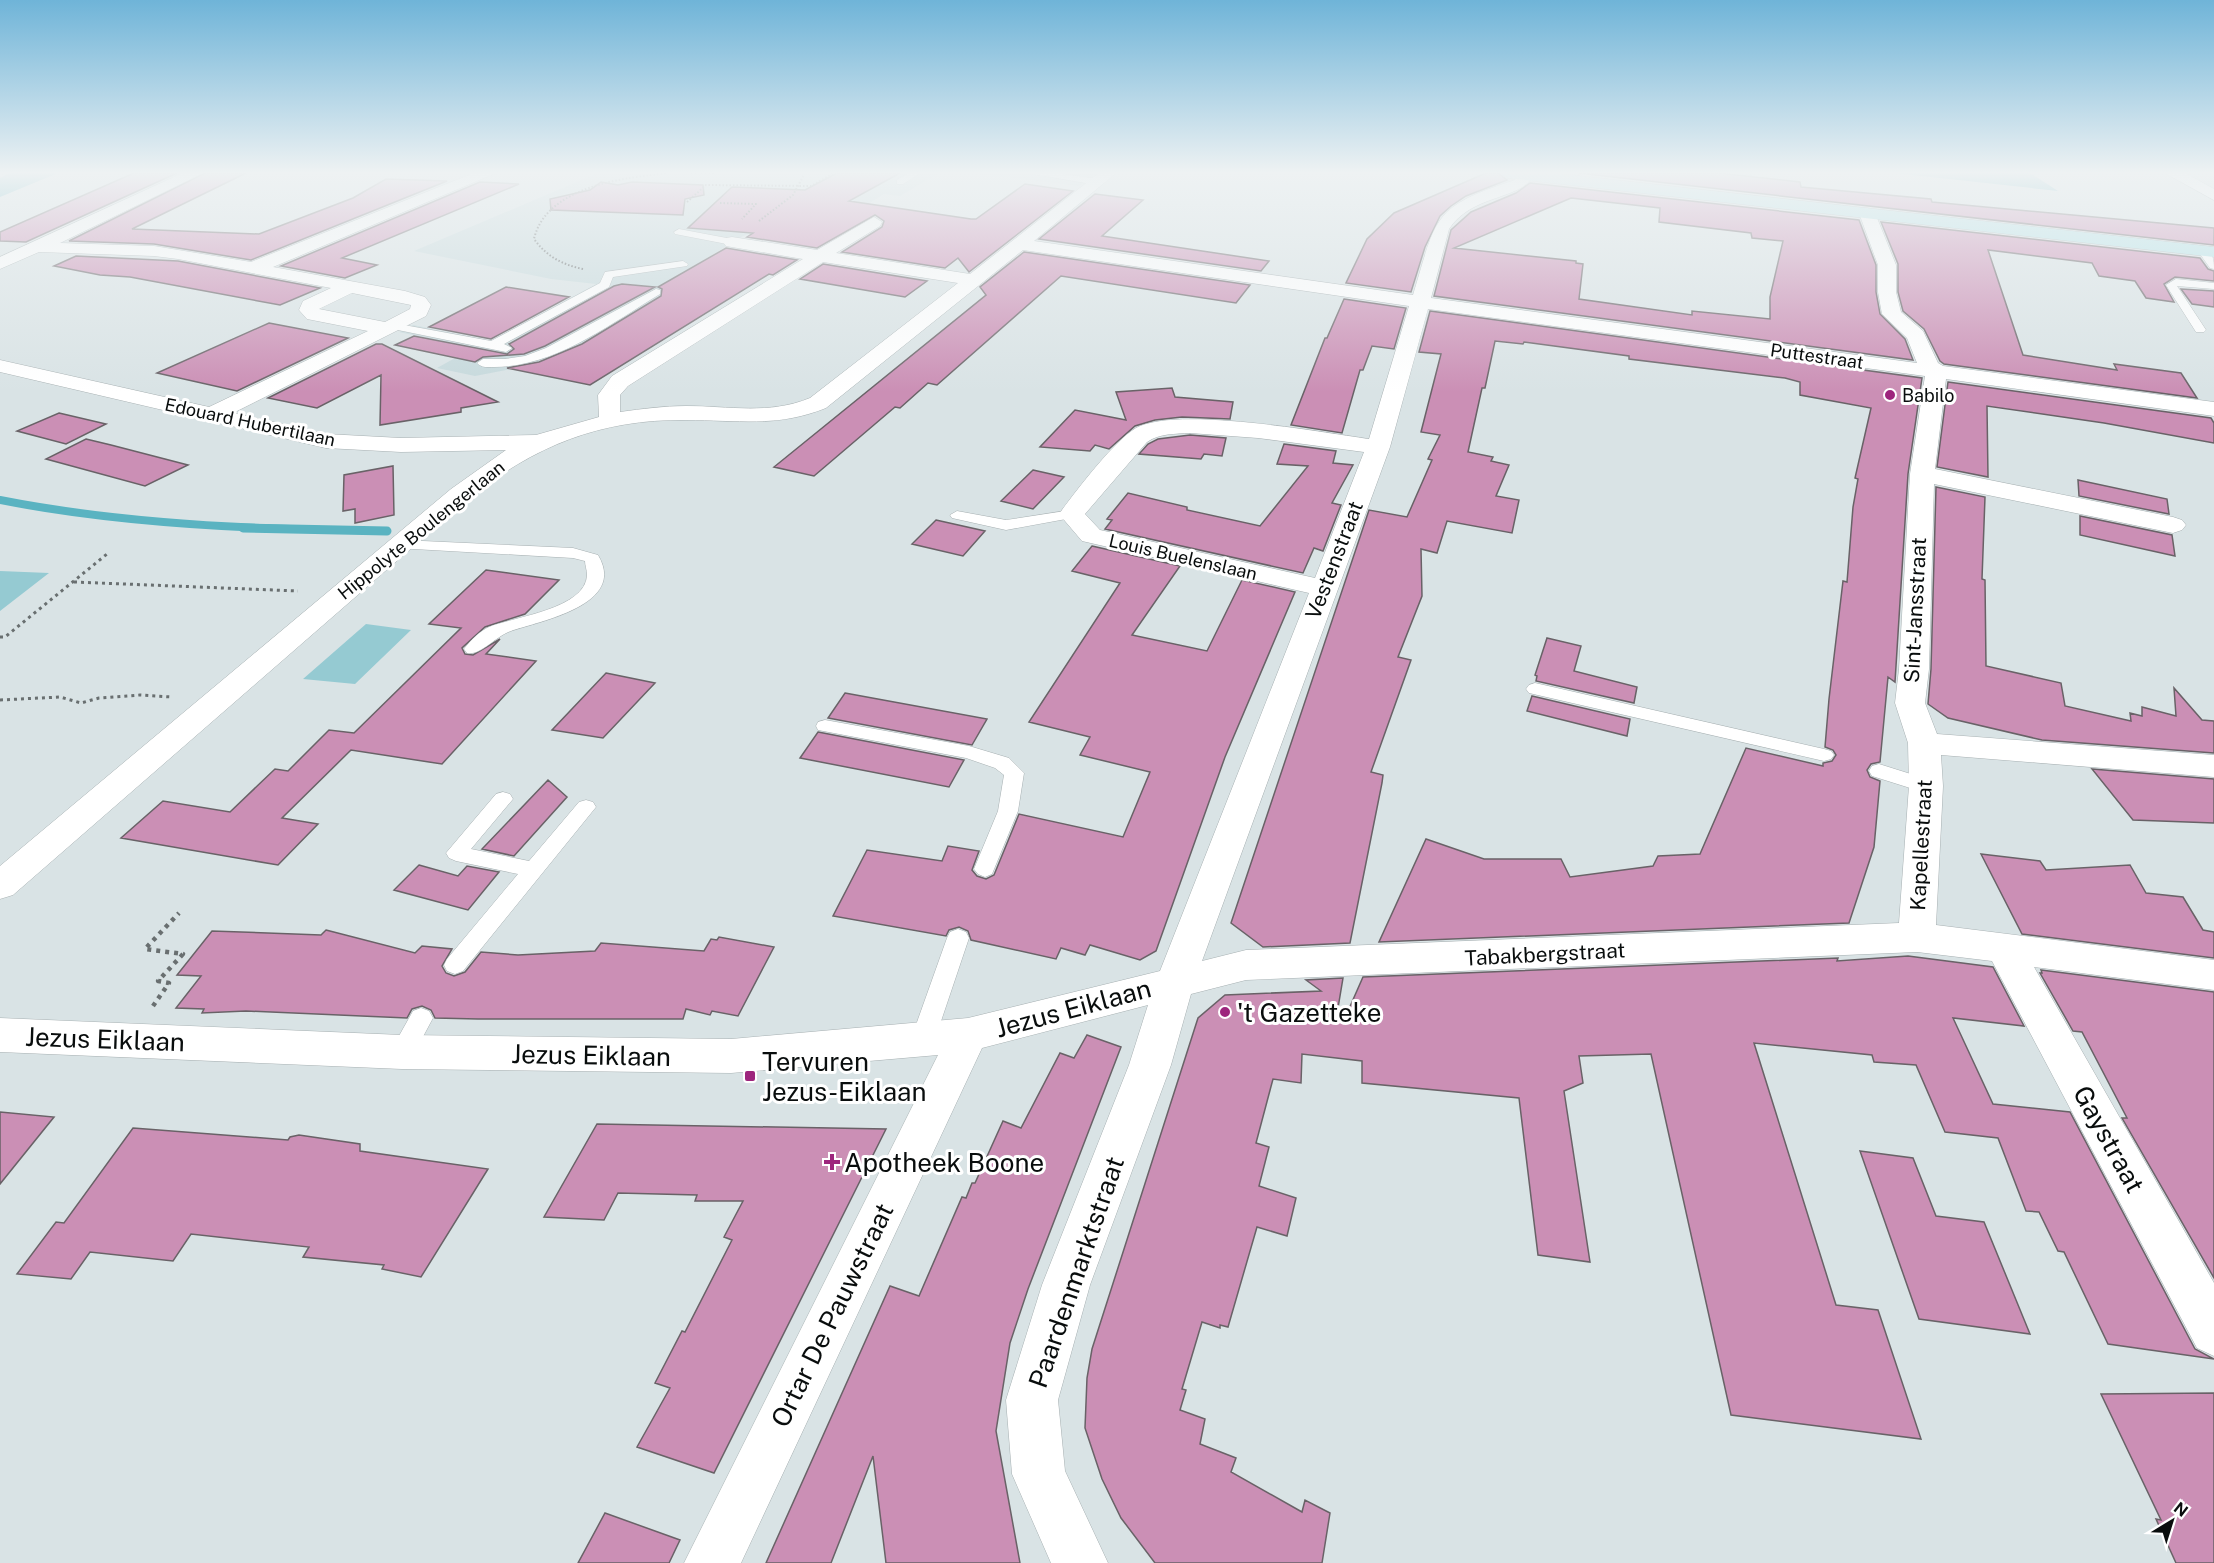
<svg xmlns="http://www.w3.org/2000/svg" width="2214" height="1563" font-family="'Public Sans',sans-serif">
<rect width="100%" height="100%" fill="#d9e3e5"/>
<path fill="#c6d9dc" d="M598 173H939L900 196 884 194 860 209 766 227 743 236 691 268 687 284 552 361 475 376 437 368 473 348 399 332 413 325 491 341 596 284 551 279 414 251Z
M972 173H1095L1079 186Z"/>
<path fill="#95cad2" d="M0 571 49 573 0 611Z
M366 624 411 630 355 684 303 679Z"/>
<path fill="#58b2c0" d="M10 173H58L0 197V178Z
M2030 173 2058 191 1894 173Z"/>
<g fill="none" stroke-linecap="round" stroke-linejoin="round">
<path stroke="#5ab3c1" stroke-width="8" d="M0 500C96 519 192 526 290 529"/>
<path stroke="#5ab3c1" stroke-width="9" d="M243 528 387 531"/>
</g>
<path fill="#cb8fb5" stroke="#696267" stroke-width="1.5" fill-rule="evenodd" d="M134 173H177L26 242 0 241V232Z
M205 173H246L132 229 259 234 353 198 386 179 447 181 251 260 154 244 69 241Z
M837 173H900L849 201 971 219H976L1025 184 1073 191 969 272 958 258 945 268 842 252 882 227 884 221 875 215 817 248 747 237 753 233 688 228 732 187 805 190Z
M1486 173H1498L1507 180 1466 196 1451 206 1440 216 1425 247 1411 292 1346 283 1367 239 1394 213Z
M1578 173H1719L1800 182 1801 187 1931 199 1932 202 2214 228V245Z
M480 182 519 184 342 258 377 265 345 278 281 266Z
M601 182 618 185 632 182 703 185 704 195 685 199 683 215 551 210 550 199 590 190Z
M1530 183 1859 220 1876 265V292L1880 314 1905 339 1913 360 1434 296 1451 230 1471 212 1516 193ZM1571 198 1660 208 1659 222 1751 233 1752 238 1783 241 1770 297V319L1692 311V315L1579 299 1583 264 1576 263V261L1454 248Z
M1095 194 1143 200 1102 236 1269 261 1261 271 1039 239Z
M1881 222 2200 258 2208 269 2214 271V281L2175 277 2164 284 2174 302 2146 298 2135 281 2099 276 2092 263 1988 250 2023 355 2117 370 2114 364 2181 373 2197 398 1944 364 1940 361 1924 329 1903 311 1898 292V264Z
M726 248 797 260 773 275 769 274 590 385 507 368 539 362 582 344 661 296 662 289 658 287Z
M1024 252 1250 285 1236 303 1061 276 937 385 928 383 900 408 895 407 814 476 774 467 986 295 980 287Z
M76 256 178 261 320 288 280 305 130 277 100 275 54 266Z
M823 264 927 281 905 297 800 279Z
M622 284 655 287 545 346 524 354 483 357 475 362 395 345 414 336 507 354 514 349 509 344 614 286Z
M506 287 569 297 491 339 429 327Z
M2181 289 2214 291V307L2192 304Z
M1344 299 1406 308 1394 349 1372 346 1363 370H1360L1342 433 1291 425 1325 338H1327Z
M1430 311 1922 378 1908 474 1895 682 1888 677 1880 762 1871 764 1867 770 1870 777 1880 781 1874 847 1849 923 1379 942 1426 839 1484 859H1561L1570 877 1653 866 1658 856 1700 854 1746 748 1823 766V763L1832 761 1836 755 1833 750 1825 747 1829 699 1843 581 1847 582 1853 507 1858 479 1855 478 1871 408 1800 395V382L1785 378 1629 359V356L1524 342 1523 344 1495 341 1485 388H1482L1468 452 1493 457 1491 461 1509 465 1496 496 1519 500 1512 533 1447 521 1437 553 1421 549 1422 596 1398 657 1411 660 1371 772 1383 775 1382 783 1350 943 1263 947 1231 923 1369 510 1407 517 1432 460 1428 459 1440 435 1421 432 1441 354 1419 352Z
M269 323 348 338 237 391 157 373Z
M376 344H382L498 402 461 408V412L380 425 381 375 317 408 268 398Z
M1948 382 2211 418 2214 423V443L2104 423 1987 406 1988 477 1937 467Z
M1172 388 1175 397 1233 402 1230 419 1182 417 1155 420 1135 426 1109 449 1095 445 1090 451 1040 447 1075 410 1126 420 1116 392Z
M59 413 106 424 66 444 17 431Z
M1190 435 1226 438 1222 456 1204 454 1201 459 1139 454 1148 444 1158 439Z
M86 439 111 445 188 465 145 486 46 459Z
M1284 444 1336 451 1333 463 1353 465 1332 503 1341 505 1323 551 1314 548 1303 573 1105 529 1112 520 1107 519 1128 493 1187 507V510L1260 526 1308 466 1277 464Z
M393 466 394 515 355 523V509L343 511 344 475Z
M1033 470 1064 477 1033 509 1001 501Z
M2078 480 2167 499 2169 514 2079 496Z
M1936 487 1985 497 1982 579 1985 580 1986 666 2061 683 2065 706 2131 721 2130 713 2142 716V707L2176 716 2174 688 2202 720 2214 721V753L2042 740 1948 718 1928 704 1931 669Z
M2080 516 2172 535 2175 556 2080 535Z
M936 520 985 531 963 556 912 544Z
M1092 546 1180 566 1132 635 1207 651 1242 580 1295 592 1225 757 1156 951 1140 960 1090 945 1085 955 1061 948 1056 959 971 940 968 931 959 927 949 930 946 936 833 916 867 850 942 861 948 846 979 851 972 870 977 876 986 879 994 875 1019 814 1123 837 1150 772 1080 755 1090 737 1029 722 1120 583 1072 571Z
M486 570 559 580 525 614 485 627 462 648 465 654 473 655 500 639 486 654 536 661 442 764 351 750 282 818 318 824 278 865 121 838 163 801 230 812 275 769 288 771 329 730 354 733 461 628 429 624Z
M1547 638 1581 646 1574 671 1637 687 1634 703 1536 681 1537 676 1535 675Z
M606 673 655 683 603 738 552 730Z
M845 693 987 719 972 745 828 718Z
M1532 696 1630 719 1627 736 1527 711Z
M818 732 964 760 949 787 800 758Z
M2092 769 2214 779V823L2133 820Z
M548 780 567 797 514 856 482 849Z
M1981 854 2040 861 2046 870 2130 865 2146 893 2183 897 2203 930 2214 932V958L2022 934Z
M419 865 458 876 467 866 499 872 468 910 394 890Z
M326 930 415 953 422 946 452 949 442 966 446 973 454 976 465 972 481 952 518 955 595 951 601 943 704 951 711 939 717 940 719 937 774 947 738 1016 712 1011 710 1015 686 1009 683 1019H478L435 1018 431 1010 422 1006 412 1009 407 1018 246 1011 202 1013 204 1009 176 1008 201 976 177 975 212 931 321 935Z
M1908 956 1993 967 2024 1026 1953 1018 1993 1104 2070 1112 2195 1349 2214 1359 2108 1344 2064 1252 2058 1251 2039 1212 2026 1211 1998 1138 1945 1132 1916 1065 1874 1062 1872 1055 1754 1043 1836 1305 1878 1310 1921 1439 1731 1415 1651 1054 1579 1056 1583 1083 1564 1091 1590 1262 1538 1255 1519 1098 1362 1083V1061L1302 1054 1301 1083 1273 1079 1256 1143 1269 1147 1259 1186 1296 1198 1287 1236 1257 1227 1228 1327 1220 1325V1328L1202 1322 1182 1389 1186 1390 1180 1410 1205 1419 1200 1444 1236 1458 1231 1472 1302 1512 1305 1500 1330 1513 1322 1563H1155L1121 1518 1102 1479 1085 1428 1087 1378 1092 1349 1198 1018 1225 995 1321 991 1306 980 1343 978 1338 1008 1348 1011 1363 977 1838 958 1837 961Z
M2041 970 2214 992V1278L2122 1118H2127L2082 1032 2073 1031 2040 973H2042Z
M1087 1035 1121 1047 1028 1289 1010 1343 996 1431 1020 1563H886L873 1456 831 1563H766L890 1286 919 1296 962 1197 966 1198 972 1183H975L1003 1121 1021 1128 1060 1053 1074 1058Z
M0 1112 54 1117 0 1184Z
M597 1124 886 1129 714 1473 637 1447 670 1388 655 1383 682 1331 685 1332 732 1240 724 1237 743 1201H695L697 1195 618 1193 604 1220 544 1217Z
M133 1128 288 1140 290 1137 299 1135 360 1144V1151L488 1169 421 1277 382 1269 384 1265 303 1257 309 1247 191 1234 173 1261 90 1252 71 1279 17 1274 56 1222 64 1223Z
M1860 1151 1913 1158 1936 1216 1984 1222 2030 1334 1919 1319Z
M2214 1393V1563H2176L2156 1519 2161 1520 2101 1394Z
M605 1513 680 1540 669 1563H578Z"/>
<g fill="none" stroke-linecap="round" stroke-linejoin="round">
<g stroke="#a7b0b2" stroke-width="1">
<path id="lane" d="M909 173H920L903 184H897V180Z
M1027 173H1055L1098 179 1103 182 1098 185Z
M679 229 732 239 737 242 732 245 675 234 674 232Z
M2203 248C2213 250 2214 261 2214 269L2210 268 2198 251Z
M683 261 688 264 687 266 613 277 609 287 504 344 512 348 506 352 393 329 387 326 393 323 491 341 600 283 605 272Z
M2176 279 2214 283V289L2177 286 2206 330 2204 332H2196L2166 285Z
M656 289 660 290V294C610 324 555 367 494 367 487 367 482 368 477 363L483 359H505L525 356 546 348Z
M1072 510 1079 514 1077 517 1006 530 952 518 950 515 957 511 1006 520Z
M401 540 573 548 598 555C628 605 540 621 511 631 494 637 481 656 467 653L464 649C470 641 480 631 489 627 513 617 586 609 587 575 587 570 585 565 585 561L573 558 396 548 393 545 396 542Z
M1535 683 1824 749 1831 751 1834 755 1831 759 1824 761 1529 693 1526 689 1529 685Z
M825 720 969 746 1009 758 1024 773 1018 811 992 874 985 877 978 874 974 869 998 811 1004 775 995 768 966 758 818 730 816 726 818 722Z
M1879 764 1933 781 1936 786 1933 791 1926 793 1872 776 1869 771 1872 766Z
M503 792 510 794 513 799 471 849 529 861 579 802 586 800 593 802 596 807 463 971 455 974 447 971 444 965 447 959 518 874 456 861 449 858 446 853 496 794Z
M958 929 966 932 969 938 935 1039 931 1046 923 1049 915 1046 911 1039 947 938 950 932Z
M421 1008 429 1011 433 1018 411 1059 402 1062 393 1059 390 1052 413 1011Z"/>
</g>
<g stroke="#a7b0b2" stroke-width="1">
<path id="street" d="M183 173H203L60 243 154 246 251 262 474 173H496L273 267 405 291 425 297 431 305 426 316 233 413 326 434 401 438 536 435 599 417 598 395 612 376 803 259 726 246 723 242 726 238 732 237 817 250 874 217 882 222 880 226 836 253 970 274 1099 173H1116L1034 241 1413 295C1437 216 1432 207 1515 180L1512 173H1527L1531 179C1516 200 1472 195 1449 229L1431 298 1917 363 1907 338 1882 314 1878 292V265L1859 213 1867 208 1875 213 1896 265V292L1901 312 1923 331 1938 363 1943 366 2214 402V416L1946 379 1935 469 2173 517 2182 520 2186 525 2182 530 2173 533 1934 484 1929 669 1925 703 1937 734 2214 755V777L1941 755 1943 786 1936 925 2214 960V990L2034 967 2214 1283V1356L2197 1348 1992 961 1917 952 1246 980 1191 994 1171 1065 1090 1285 1058 1400 1065 1471 1108 1563H1051L1012 1474 1006 1400 1042 1285 1129 1065 1148 1005 982 1048 741 1563H684L938 1055 731 1073 402 1069 0 1052V1018L402 1035 731 1039 968 1018 1160 971 1309 593 1082 541 1059 514C1075 492 1114 441 1136 428 1176 406 1320 432 1369 439L1409 306 1023 250 826 408C776 428 737 420 686 420 600 419 534 446 468 499L13 895 0 899V866L451 489 506 450 401 452 326 448 0 372V360L209 407 368 331 307 319 299 310 303 301 331 288 178 259 154 256 39 252 0 269V257ZM823 262 958 283 810 398C769 415 729 406 686 406 664 406 642 409 620 412V395L628 386ZM352 293 411 305 410 309 385 322 319 309ZM1428 309 1925 376 1910 474 1899 669 1895 703 1908 743 1909 786 1899 923 1246 950 1202 961 1390 447ZM1190 433 1258 438 1364 452 1315 578 1100 530 1085 514 1147 442C1160 433 1175 434 1190 433Z
M2165 173H2185L2214 189V200Z"/>
</g>
<g stroke="#a7b0b2" stroke-width="1">
<path id="secondary" d="M1500 173H1553L2214 247V257L1507 178Z"/>
</g>
<path stroke="#696f70" stroke-width="2" stroke-dasharray="1.5 2" stroke-linecap="butt" d="M691 173H716
M687 202 706 185 811 186 834 173
M720 203 756 204 742 219
M759 221 793 195 805 173
M583 269C563 265 546 256 534 239 546 186 626 177 670 173"/>
<path stroke="#696f70" stroke-width="3" stroke-dasharray="3 4" stroke-linecap="butt" d="M74 582 298 591
M0 637H5L107 554
M0 700 60 697 81 703 99 698 140 695 172 697"/>
<path stroke="#696f70" stroke-width="4.5" stroke-dasharray="4 5" stroke-linecap="butt" d="M153 1006 169 983 158 981 183 954 145 949 179 913"/>
<use href="#lane" fill="#fff" fill-rule="evenodd"/>
<use href="#street" fill="#fff" fill-rule="evenodd"/>
<use href="#secondary" fill="#b3e4e9" fill-rule="evenodd"/>
</g>
<linearGradient id="sky" x2="0" y2="1"><stop stop-color="#6fb4d8"/><stop offset="0.44" stop-color="#eef2f3"/><stop offset="1" stop-color="#eef2f3" stop-opacity="0"/></linearGradient>
<rect width="2214" height="392" fill="url(#sky)"/>
<g fill="#9d257d" stroke="#fff" stroke-width="2">
<circle cx="1890" cy="395" r="6"/>
<circle cx="1225" cy="1012" r="6"/>
<rect x="744" y="1070" width="12" height="12" rx="3"/>
<path d="M829 1153h6v6h6v6h-6v6h-6v-6h-6v-6h6z"/>
</g>
<g text-anchor="middle" dominant-baseline="central" stroke-width="6" stroke-linejoin="round" paint-order="stroke">
<g font-size="18" fill="#090d0d" stroke="#fff">
<text transform="translate(1817 356) rotate(8)">Puttestraat</text>
<text transform="translate(250 422) rotate(12)">Edouard Hubertilaan</text>
<text transform="translate(421 530) rotate(-39)">Hippolyte Boulengerlaan</text>
<text transform="translate(1183 557) rotate(13)">Louis Buelenslaan</text>
</g>
<g font-size="18" fill="#090d0d" stroke="#fff" text-anchor="start">
<text x="1902" y="395">Babilo</text>
</g>
<g font-size="21" fill="#090d0d" stroke="#fff">
<text transform="translate(1334 560) rotate(-69)">Vestenstraat</text>
<text transform="translate(1915 610) rotate(-87)">Sint-Jansstraat</text>
<text transform="translate(1921 845) rotate(-87)">Kapellestraat</text>
<text transform="translate(1545 954) rotate(-3)">Tabakbergstraat</text>
</g>
<g font-size="26" fill="#090d0d" stroke="#fff">
<text transform="translate(1073 1008) rotate(-15)">Jezus Eiklaan</text>
<text transform="translate(105 1039) rotate(2)">Jezus Eiklaan</text>
<text transform="translate(591 1055) rotate(1)">Jezus Eiklaan</text>
<text transform="translate(2109 1139) rotate(61)">Gaystraat</text>
<text transform="translate(1076 1272) rotate(-71)">Paardenmarktstraat</text>
<text transform="translate(832 1315) rotate(-64)">Ortar De Pauwstraat</text>
</g>
<g font-size="26" fill="#090d0d" stroke="#fff" text-anchor="start">
<text x="1237" y="1012">'t Gazetteke</text>
<text x="762" y="1061">Tervuren<tspan x="762" dy="30">Jezus-Eiklaan</tspan></text>
<text x="844" y="1162">Apotheek Boone</text>
</g>
</g>
<g transform="translate(2172 1521) rotate(38)" stroke="#ffffff" stroke-width="4.5" paint-order="stroke">
<path d="M0-4.5L10 22L0 15L-10 22Z" fill="#090d0d"/>
<text y="-9" font-size="16" font-weight="bold" text-anchor="middle" fill="#090d0d">N</text>
</g>
</svg>
